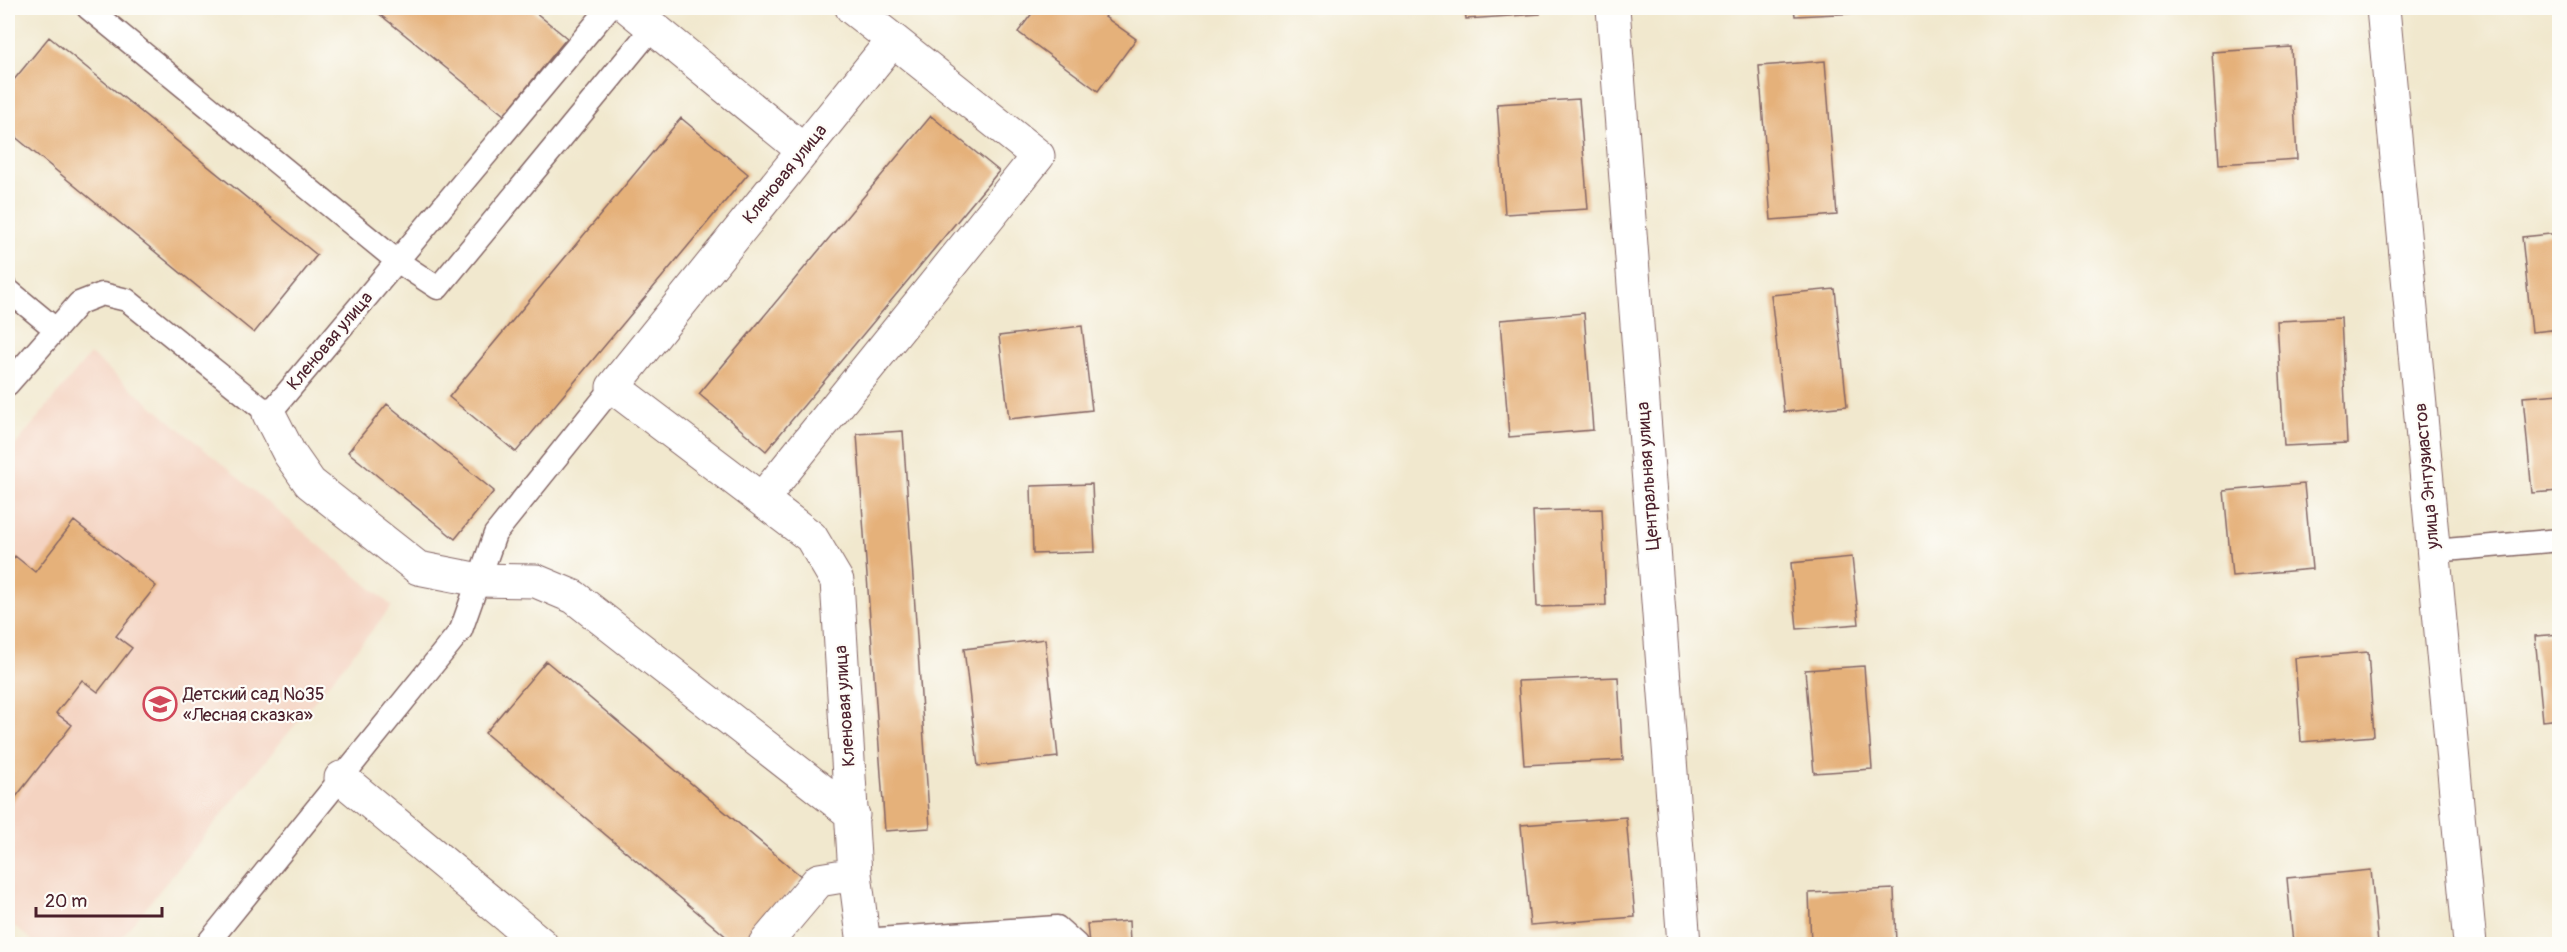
<svg xmlns="http://www.w3.org/2000/svg" width="2567" height="952" font-family="Pangolin,sans-serif">
<rect width="100%" height="100%" fill="#fdfcf7"/>
<filter id="ink" filterUnits="userSpaceOnUse"><feTurbulence type="fractalNoise" baseFrequency=".0167" numOctaves="2"/><feDisplacementMap in="SourceGraphic" scale="12" xChannelSelector="R" yChannelSelector="G"/><feConvolveMatrix kernelMatrix="1 2 1 2 8 2 1 2 1" color-interpolation-filters="sRGB"/></filter>
<filter id="wash" filterUnits="userSpaceOnUse"><feTurbulence type="fractalNoise" baseFrequency=".008" numOctaves="4" result="noise"/><feDisplacementMap in="SourceGraphic" scale="24" xChannelSelector="R" yChannelSelector="G"/><feGaussianBlur stdDeviation="1.35" result="paint"/><feColorMatrix in="noise" values="0 0 0 0 0 0 0 0 0 0 0 0 0 0 0 0 0 1.4 0 .05"/><feComposite in="paint" operator="in"/></filter>
<g filter="url(#wash)">
<rect width="100%" height="100%" fill="#f1e8ce"/>
<path fill="#f4d3c1" d="M90 354 392 606 116 944H36L8 921V454Z"/>
<g id="blocks">
<path fill="#e5b17a" d="M372 8H530L567 38 504 115Z
M1036 8H1112L1105 17 1136 39 1098 91 1018 32Z
M1465 8H1539L1540 14 1466 19Z
M1794 8H1879V12L1795 16Z
M49 37 317 255 254 333 8 131V87Z
M2291 47 2297 159 2219 164 2212 52Z
M1825 61 1837 215 1771 220 1759 66Z
M1579 99 1588 209 1505 214 1497 104Z
M931 116 999 171 766 451 699 394Z
M681 118 748 174 516 452 449 397Z
M2560 233V329L2532 332 2522 237Z
M1835 289 1847 406 1784 412 1771 295Z
M1584 313 1593 430 1509 437 1500 320Z
M2341 318 2347 443 2284 446 2277 321Z
M1082 326 1092 410 1009 419 999 336Z
M2560 394V491L2532 493 2523 397Z
M387 404 494 491 455 539 348 452Z
M903 431 930 828 885 831 857 434Z
M1092 484 1095 552 1033 554 1031 486Z
M2304 484 2312 569 2232 576 2224 491Z
M1602 509 1606 605 1537 607 1533 511Z
M74 521 156 586 116 636 132 648 98 692 82 680 56 713 72 725 8 807V566L15 556 35 572Z
M1852 557 1859 624 1797 629 1791 563Z
M2560 634V719L2543 721 2535 636Z
M1045 639 1058 757 978 766 964 649Z
M2368 652 2374 736 2301 742 2295 658Z
M546 661 802 877 745 944H735L485 733Z
M1864 666 1872 769 1814 773 1805 670Z
M1618 677 1623 760 1524 765 1518 681Z
M1626 817 1635 917 1530 925 1521 825Z
M2371 870 2378 944H2293L2287 878Z
M1894 889 1896 944H1811L1809 893Z
M1129 921 1130 944H1089L1087 924Z
M1037 941 1038 944H1010V943Z"/>
</g>
</g>
<g filter="url(#ink)">
<use href="#blocks" fill-opacity="0" stroke="#846564" stroke-width="1.5"/>
<g fill="none" stroke-linecap="round" stroke-linejoin="round">
<g stroke="#846564" stroke-width="25">
<path id="lane" d="M88 8 397 261 438 288 653 27
M8 290 54 328
M8 384 79 303 102 294 127 300 269 414 609 8
M2434 551 2560 540
M863 940 1057 927 1076 944
M207 944 461 630 495 534 613 387"/>
</g>
<g stroke="#846564" stroke-width="35">
<path id="street" d="M629 8 804 151
M852 8 893 40 613 387 811 537 837 581 855 874 864 944
M1613 8 1684 944
M2383 8 2470 944
M269 414 289 453 310 483 418 568 479 580 536 581 574 597 853 815
M762 499 1038 156 893 40
M341 778 541 944
M765 944 819 880 855 874"/>
</g>
<use href="#lane" stroke="#fff" stroke-width="22"/>
<use href="#street" stroke="#fff" stroke-width="33"/>
</g>
</g>
<defs>
<g id="school-ring" transform="scale(1.725)"><circle r="9.5" fill="#fdfcf7" stroke="#d1495b" stroke-width="1.5"/><path d="M0-5L7-2L0 1L-7-2ZM-4 1L0 2.5L4 1V4Q0 6-4 4Z" fill="#d1495b"/></g>
</defs>
<g fill-rule="evenodd">
<use href="#school-ring" x="160" y="704"/>
</g>
<g text-anchor="middle" dominant-baseline="central" stroke-width="4.5" stroke-linejoin="round" paint-order="stroke">
<g font-size="18" fill="#4a1f2b" stroke="#fdfcf7">
<text transform="translate(785 174) rotate(-51)">Кленовая улица</text>
<text transform="translate(330 341) rotate(-50)">Кленовая улица</text>
<text transform="translate(1648 476) rotate(-94)">Центральная улица</text>
<text transform="translate(2427 476) rotate(-95)">улица Энтузиастов</text>
<text transform="translate(845 706) rotate(-94)">Кленовая улица</text>
</g>
<g font-size="18" fill="#4a1f2b" stroke="#fdfcf7" text-anchor="start">
<text x="183" y="694">Детский сад №35<tspan x="183" dy="21">«Лесная сказка»</tspan></text>
</g>
</g>
<rect width="2567" height="952" fill="none" stroke="#fdfcf7" stroke-width="30"/>
<path d="M36 907v9h126v-9" fill="none" stroke="#4a1f2b" stroke-width="3"/>
<text x="45" y="907" font-size="18" fill="#4a1f2b" stroke="#fdfcf7" stroke-width="4.5" paint-order="stroke">20 m</text>
</svg>
